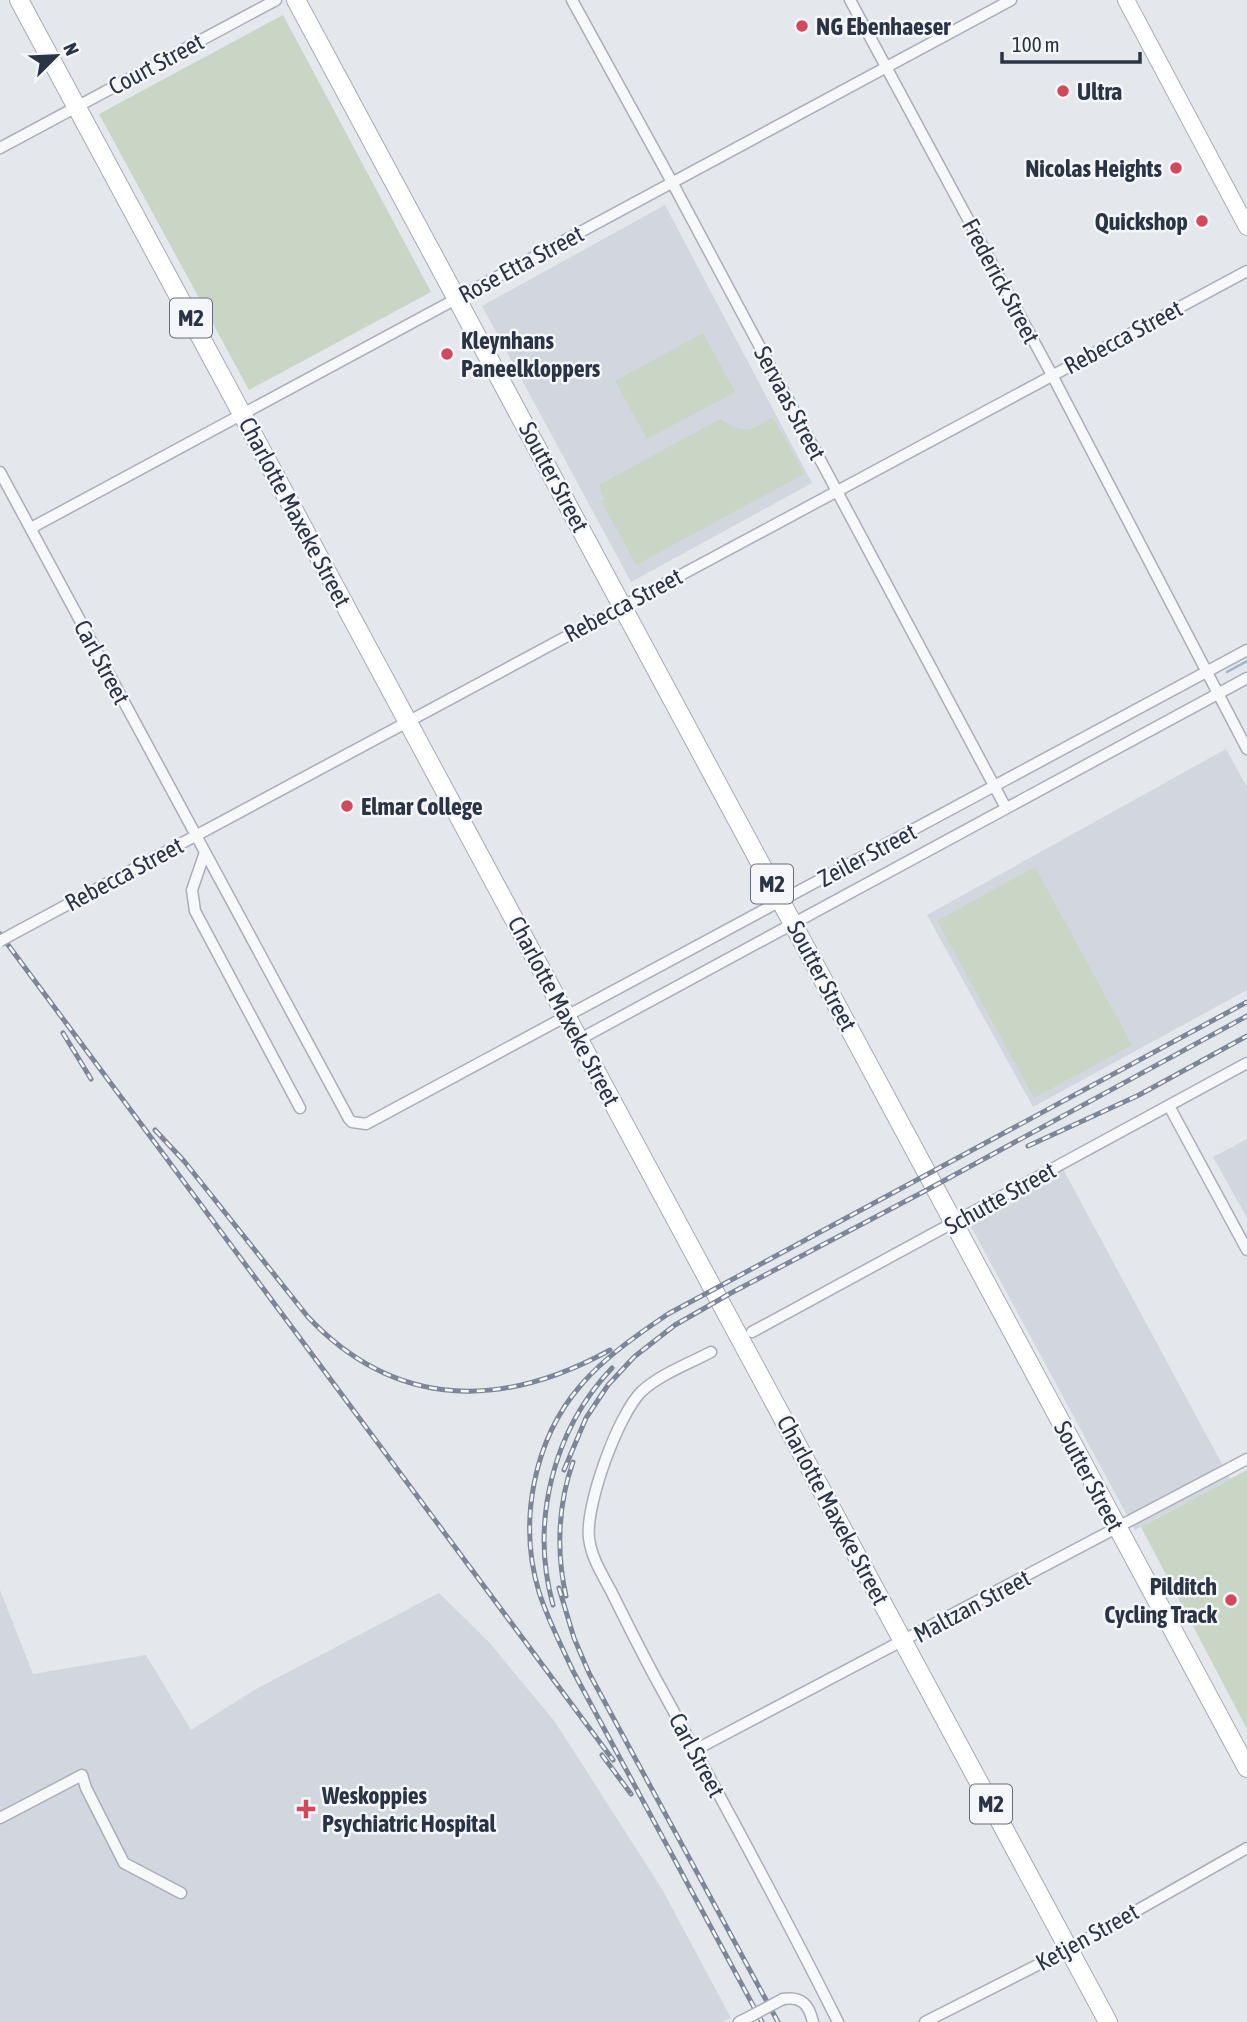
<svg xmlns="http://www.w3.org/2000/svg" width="1247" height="2022" font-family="'Asap Condensed',sans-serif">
<rect width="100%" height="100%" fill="#e4e7ec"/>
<path fill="#d2d6de" d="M665 205 812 483 631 582 482 306Z
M1226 749 1247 787V990L1033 1107 927 915Z
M1247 1139V1218L1213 1157Z
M1063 1169 1230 1479 1135 1530 968 1221Z
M0 1590 33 1674 146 1655 191 1730 256 1689 439 1593 488 1641 555 1722 662 1889 731 2018 722 2022H0Z"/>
<path fill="#c9d6c5" d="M283 15 431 292 249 390 99 114Z
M703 333 735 392 647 439 615 381Z
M773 417 804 474 636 565 601 501 604 499 599 485 720 419C744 435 750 431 773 417Z
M1035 867 1132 1045 1034 1098 937 921Z
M1247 1470V1729L1141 1527Z"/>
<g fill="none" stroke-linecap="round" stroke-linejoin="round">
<path stroke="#9fb4cc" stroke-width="2.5" d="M1227 672 1247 661"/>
<g stroke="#a9aeb7" stroke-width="13">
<path id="street" d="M572 0 673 184 1006 808
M850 0 1052 375 1247 749
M0 148 276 0
M0 472 349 1119 352 1122 366 1124 1247 650
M31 528 1011 0
M205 852 192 890 195 911 300 1108
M22 929 1247 271
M580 1039 1247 678
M1169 1106 1247 1250
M752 1332 1247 1063
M711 1352C688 1364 661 1374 642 1391 618 1414 585 1506 589 1538 591 1557 602 1574 611 1591 628 1625 644 1658 662 1690 722 1800 782 1910 838 2022
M695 1750 1247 1459
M0 1818 82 1775 86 1788 124 1863 181 1893
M783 1999C802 1996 809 2005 813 2022
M739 2022 753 2015
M925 2022 1069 1949 1247 1848"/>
</g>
<g stroke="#a9aeb7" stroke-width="18">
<path id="secondary" d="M1126 0 1247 227"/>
</g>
<g stroke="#a3abb8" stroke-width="20">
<path id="primary" d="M19 0 1108 2022
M296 0 1247 1768"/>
</g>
<use href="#street" stroke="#f7f8fa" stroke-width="10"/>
<use href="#secondary" stroke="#fff" stroke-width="16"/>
<use href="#primary" stroke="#fff" stroke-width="18"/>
<g stroke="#7d8696" stroke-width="5">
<path id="rail" d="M0 934 613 1760
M63 1033 91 1079
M155 1130 184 1161 308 1317C396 1410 503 1409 610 1350
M1028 1146 1139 1095 1247 1036
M564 1470 586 1418 608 1385 634 1357 675 1325 731 1293 923 1192 1247 1016
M559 1588 574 1638 589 1673 778 2022
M566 1596C556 1552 558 1504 573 1462
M553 1605C530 1522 553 1430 612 1368
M602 1755 631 1794
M762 2022 573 1671C561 1645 548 1620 539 1592 518 1523 533 1440 581 1385 605 1357 637 1335 668 1314L1247 1002"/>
</g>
<use href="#rail" stroke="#f4f6f9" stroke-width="2.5" stroke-dasharray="8" stroke-linecap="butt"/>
<g stroke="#a9aeb7" stroke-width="13" stroke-linecap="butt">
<path id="street-bridge" d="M0 941 22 929
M753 2015 783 1999"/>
</g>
<use href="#street-bridge" stroke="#f7f8fa" stroke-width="10"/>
</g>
<g fill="#d1495b" stroke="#f4f6f9" stroke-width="2.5">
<circle cx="802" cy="26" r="7"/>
<circle cx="1063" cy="91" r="7"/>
<circle cx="1176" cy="168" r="7"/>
<circle cx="1202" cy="221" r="7"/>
<circle cx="447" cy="354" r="7"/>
<circle cx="347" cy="806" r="7"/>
<circle cx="1231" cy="1600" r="7"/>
<path d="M302.5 1798.5h7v7h7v7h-7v7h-7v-7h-7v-7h7z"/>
</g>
<g text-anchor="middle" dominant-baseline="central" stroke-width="5" stroke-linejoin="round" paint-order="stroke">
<g fill="#f4f6f9" stroke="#676e7b" stroke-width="2">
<rect x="170" y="298.5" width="42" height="39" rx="5"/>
<rect x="751" y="864.5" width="42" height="39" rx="5"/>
<rect x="970" y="1784.5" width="42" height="39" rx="5"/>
</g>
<g font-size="23" font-weight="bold" fill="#2b3445">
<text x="191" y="318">M2</text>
<text x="772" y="884">M2</text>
<text x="991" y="1804">M2</text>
</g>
<g font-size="24" font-weight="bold" fill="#2b3445" stroke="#f4f6f9" text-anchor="start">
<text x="816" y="26">NG Ebenhaeser</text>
<text x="1077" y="91">Ultra</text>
<text x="1162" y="168" text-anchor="end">Nicolas Heights</text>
<text x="1188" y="221" text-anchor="end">Quickshop</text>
<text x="461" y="340">Kleynhans<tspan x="461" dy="28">Paneelkloppers</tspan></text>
<text x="361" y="806">Elmar College</text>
<text x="1217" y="1586" text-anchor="end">Pilditch<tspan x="1217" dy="28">Cycling Track</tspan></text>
<text x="322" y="1795">Weskoppies<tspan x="322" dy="28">Psychiatric Hospital</tspan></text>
</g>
<g font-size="24" fill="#2b3445" stroke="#f4f6f9">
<text transform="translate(156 64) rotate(-28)">Court Street</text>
<text transform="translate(521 264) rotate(-28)">Rose Etta Street</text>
<text transform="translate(1001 281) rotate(62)">Frederick Street</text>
<text transform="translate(1123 337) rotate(-28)">Rebecca Street</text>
<text transform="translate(790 403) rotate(62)">Servaas Street</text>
<text transform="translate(554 477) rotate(62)">Soutter Street</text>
<text transform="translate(295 512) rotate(62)">Charlotte Maxeke Street</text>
<text transform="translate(623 605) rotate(-28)">Rebecca Street</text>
<text transform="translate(102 662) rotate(62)">Carl Street</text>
<text transform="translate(867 855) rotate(-28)">Zeiler Street</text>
<text transform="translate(124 874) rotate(-28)">Rebecca Street</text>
<text transform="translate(822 976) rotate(62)">Soutter Street</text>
<text transform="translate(564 1011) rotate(62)">Charlotte Maxeke Street</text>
<text transform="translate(1000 1198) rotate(-29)">Schutte Street</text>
<text transform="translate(1089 1476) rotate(62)">Soutter Street</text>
<text transform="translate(833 1510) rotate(62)">Charlotte Maxeke Street</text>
<text transform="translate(972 1606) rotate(-28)">Maltzan Street</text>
<text transform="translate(697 1755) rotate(62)">Carl Street</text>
<text transform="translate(1087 1937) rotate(-29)">Ketjen Street</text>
</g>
</g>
<g transform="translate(56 56) rotate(66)" stroke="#f4f6f9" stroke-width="5" paint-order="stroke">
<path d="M0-5L12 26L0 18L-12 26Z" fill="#2b3445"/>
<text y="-10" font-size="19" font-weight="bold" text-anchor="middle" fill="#2b3445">N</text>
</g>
<path d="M1002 52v10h138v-10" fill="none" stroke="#2b3445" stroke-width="3.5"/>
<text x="1012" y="52" font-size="21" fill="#2b3445" stroke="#f4f6f9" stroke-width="5" paint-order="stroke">100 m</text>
</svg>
